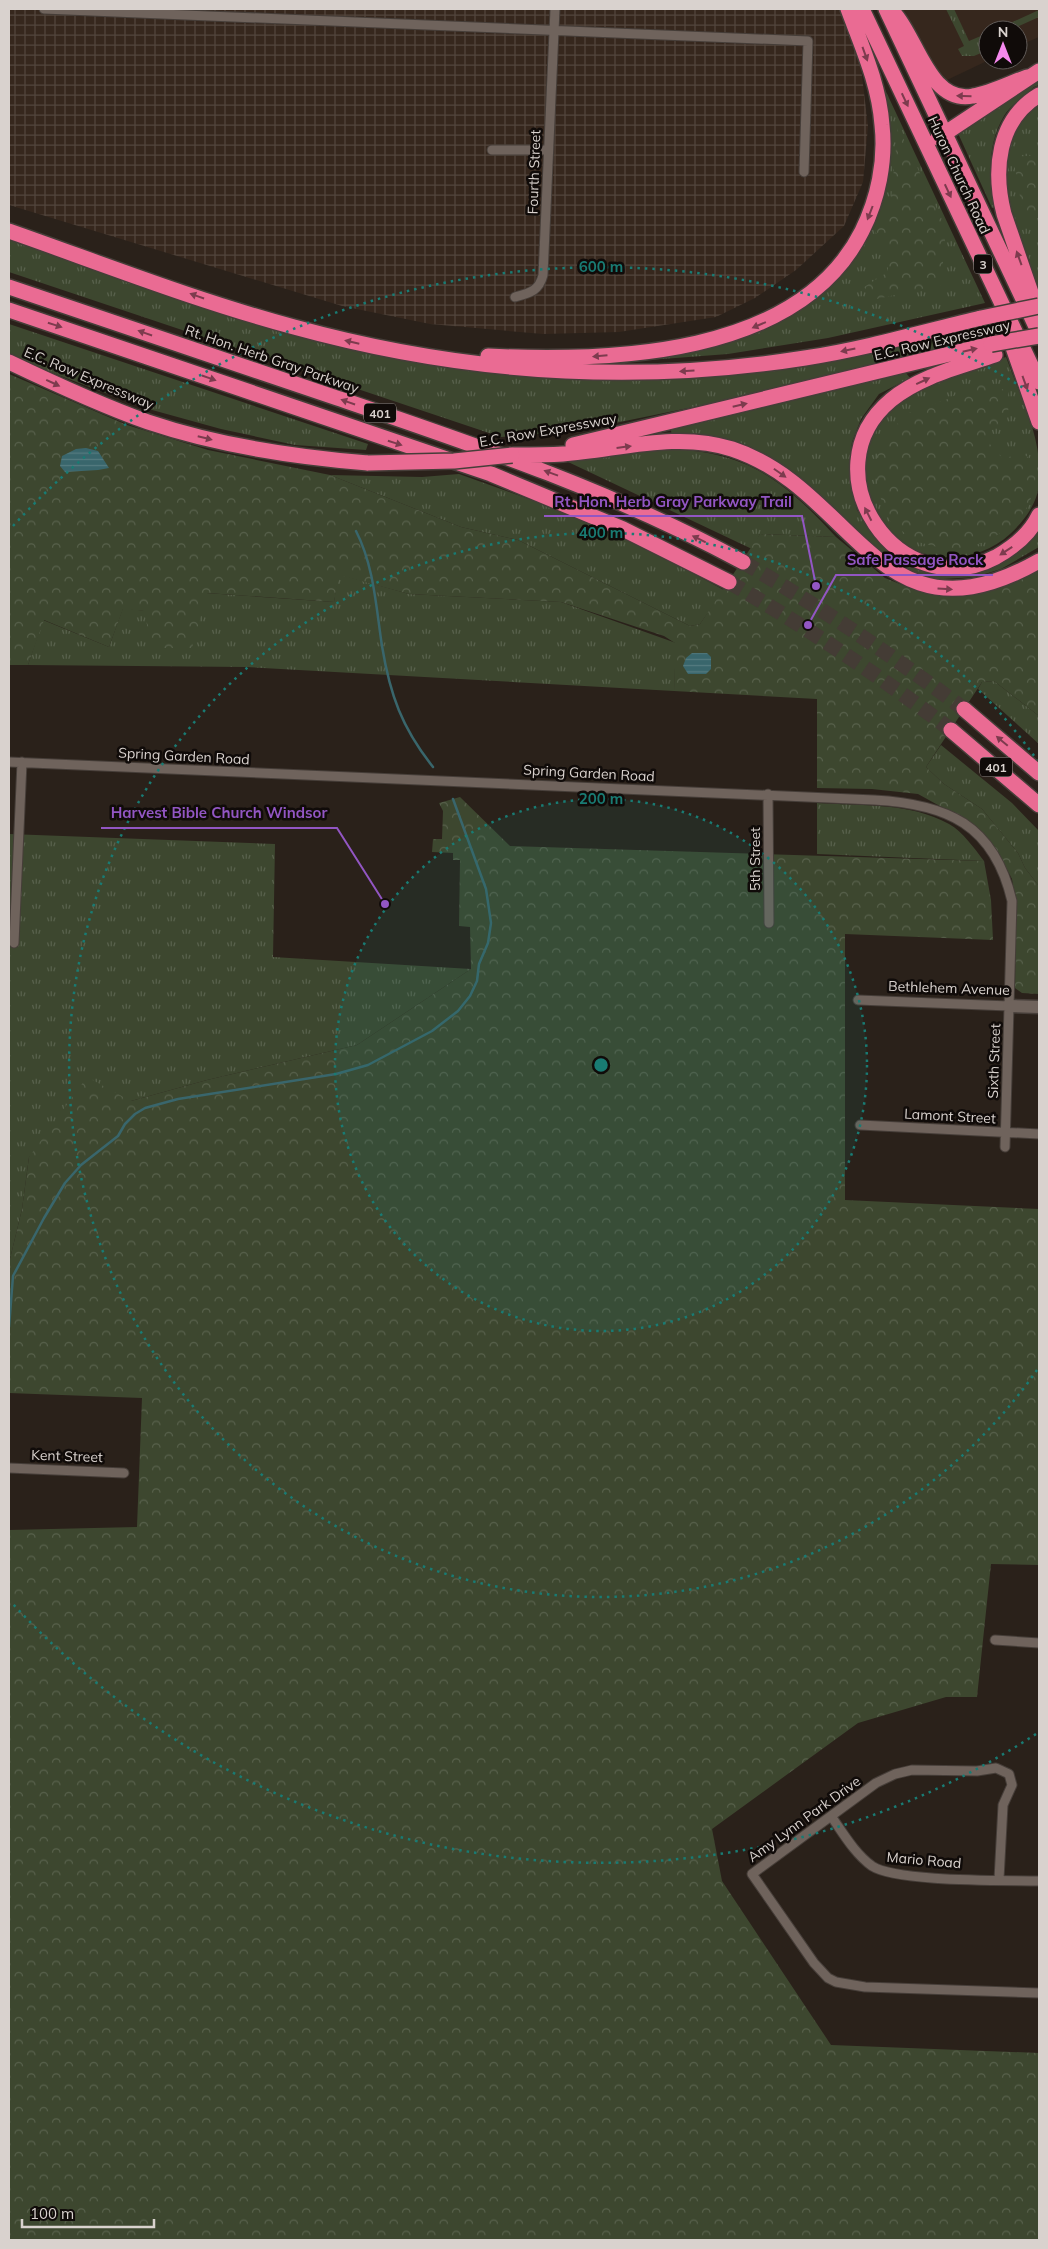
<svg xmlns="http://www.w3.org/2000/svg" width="1048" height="2249" font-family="Mulish,sans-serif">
<defs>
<pattern id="industrial-grid" width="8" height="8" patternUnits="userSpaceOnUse" patternTransform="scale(1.25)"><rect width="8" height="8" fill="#36271d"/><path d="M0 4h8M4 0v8" fill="none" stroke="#52453d"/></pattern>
<pattern id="grass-tufts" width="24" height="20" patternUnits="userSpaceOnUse" patternTransform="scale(1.25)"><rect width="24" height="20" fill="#3d472f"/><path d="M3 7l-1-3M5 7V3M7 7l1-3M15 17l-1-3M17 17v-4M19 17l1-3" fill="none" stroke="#58614c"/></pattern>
<pattern id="forest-crowns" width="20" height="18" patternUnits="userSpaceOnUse" patternTransform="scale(1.25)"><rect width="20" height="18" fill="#3d472f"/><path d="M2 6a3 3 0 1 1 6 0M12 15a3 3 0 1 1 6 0" fill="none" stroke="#58614c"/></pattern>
<pattern id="water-rules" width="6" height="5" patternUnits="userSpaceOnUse" patternTransform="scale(1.25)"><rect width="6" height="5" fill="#39666c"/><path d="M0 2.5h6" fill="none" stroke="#557b80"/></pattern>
</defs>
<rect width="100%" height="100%" fill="#2a211a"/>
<path fill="#36271d" d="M899 9H1039V37L1018 46V30H988L989 60 947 80 932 72Z"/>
<path fill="url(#industrial-grid)" d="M9 9H847L858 43 868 126 863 182 844 226 796 270 755 298 716 317 619 332 543 334 430 324 342 306 9 205Z"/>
<path fill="url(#grass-tufts)" d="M946 9H954L969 41 988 33V50L974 56H962L958 49 964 46Z
M1039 10V17L1019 26 1022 33 1018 35V30H995Z
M874 66 985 303 828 338 728 354 649 360 647 353 748 334 792 316 820 292 879 199Z
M1039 76V85L1034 87C1025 96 1010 105 1004 116 987 144 989 177 995 207L992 208 957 131Z
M1039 102V287L1038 288 1010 210 1002 167 1011 132 1029 110Z
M9 240 283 333 463 370 583 379H671L754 372 975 328 982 336 907 357 713 403 576 431 501 437 9 272Z
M9 324 368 444 366 450 295 445 221 429 145 408 29 364 9 354Z
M1006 357C1021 399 1043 438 1039 483 1038 503 1024 521 1010 534 980 562 932 565 899 541 894 537 887 534 884 529 878 520 863 486 863 477 861 446 878 413 904 396 934 377 972 368 1006 357Z
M906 373 910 378 879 394 861 419 852 442 849 466 857 510 879 543 899 559 925 569H977L1039 524V547L1001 569 975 577 943 579 920 577 892 565 790 472 672 437 671 430Z
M657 449C743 449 780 476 836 537L760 534 752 549 566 461Z
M459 474 565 512 655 553 724 590 700 624 690 626 518 540 461 527 330 475 422 477Z
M338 574 409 594 561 602 676 643 674 691 246 667 28 665 43 620 109 647 123 608 145 611 206 593 334 602Z
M994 681 1039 716V744L978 689 982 682Z
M941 745 1012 803 1039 831V886L1025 868 1018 853 982 809 944 784 926 767Z
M817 803C860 806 910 802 949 824 963 832 974 848 984 861L817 854Z
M9 834 275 844 273 957 471 969 357 1045 207 1080 131 1101 29 1157 22 1209 9 1263Z"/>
<path fill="url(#forest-crowns)" d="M898 127 946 228 941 285 872 300 864 287 888 272V253L872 226 884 212 890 210Z
M1039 155V218L1024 219 1013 157Z
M9 374 127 425 208 450 330 475 461 527 518 540 690 626 700 624 760 534 836 537 885 578 920 592 970 594 1016 581 1039 570V716L994 681 982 682 926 767 944 784 982 809 1018 853 1025 868 1039 886V994L1022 993 1015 988 1016 905 1012 879 999 854 976 826 918 794 872 789 817 788V699L674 691 675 643 664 636 561 602 409 594 339 575 334 602 207 593 192 648H152L144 611 123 609 109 647 44 620 28 665H9Z
M984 380 1008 392 1009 404 1006 427H988V442L1003 459 1021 453 1038 463 1033 494 1021 520 986 542 953 551 914 541 890 521 877 489V447L906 414 950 398Z
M460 797 510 846 984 861 991 900 993 940 845 934V1200L1039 1209V1565L991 1564 977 1697H946L858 1723 712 1829 722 1881 831 2045 1039 2053V2240H9V1530L137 1527 142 1398 9 1393V1263L22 1209 29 1157 87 1077 131 1101 207 1080 357 1045 471 969 470 927 459 926 460 860H453V853L432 852 433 839H442L443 811 439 803Z"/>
<path fill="url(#water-rules)" d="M86 448 98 451 109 468 98 470 65 472 60 466 62 456 76 449Z
M692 653H707L711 657V669L706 674H688L683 666 686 658Z"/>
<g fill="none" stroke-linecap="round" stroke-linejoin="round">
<path stroke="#39666c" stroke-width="2.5" d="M356 531C374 566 376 607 382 646 390 695 402 728 433 767
M9 1327 13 1276 44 1218 65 1183 81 1165 118 1136 125 1124 135 1114 145 1108 178 1099 336 1074 368 1065 432 1031 458 1011 470 996 477 981 479 964 488 943 491 923 486 889 453 799"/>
<path stroke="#443c35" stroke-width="15" stroke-dasharray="15 8" stroke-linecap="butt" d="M743 562C820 607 893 656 964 709
M729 582C806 627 880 676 951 730"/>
<g stroke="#463e39" stroke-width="11">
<path id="street" d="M44 9 808 41 804 172
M492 150H548
M515 297C530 293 539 291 543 275L555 9
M9 762 874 800C947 804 994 824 1012 901L1005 1147
M768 794 769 923
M14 943 22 762
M858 1000 1009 1006
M860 1125 1039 1134
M9 1468 124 1473
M995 1640 1039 1643
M831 1816C843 1833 855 1854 872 1866 896 1882 1005 1880 1039 1881
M999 1879 1003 1805 1012 1785 1009 1774 996 1768 977 1771 912 1770 895 1774 876 1783 752 1874 814 1963 828 1978 836 1982 865 1987 1039 1993"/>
</g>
<g stroke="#463e39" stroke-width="15">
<path id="secondary" d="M1009 1006 1039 1007"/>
</g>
<g stroke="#463e39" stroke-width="18">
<path id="highway" d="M862 9 1039 382
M886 9 1039 333
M894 13C917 38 930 105 973 96 991 93 1010 83 1027 77
M938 138 1039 71
M9 231C103 264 197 301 294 327 461 373 633 385 805 358 864 349 923 332 981 318
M9 287C118 324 228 361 337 398 478 446 612 491 743 562
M1036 307 1004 214C993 171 997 120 1039 95
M9 310 491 474 623 529 729 582
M1009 336 1039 422
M995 355C960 367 920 376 891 400 806 471 899 608 996 557 1014 547 1030 534 1039 515
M488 356C610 362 799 357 862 231 878 199 886 161 882 125 879 84 862 47 848 9
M9 362C55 384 100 405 148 422 219 446 294 457 368 463
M573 445 991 344
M514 455C530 455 547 455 563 454 618 450 677 431 732 449 857 490 878 652 1039 561
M964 709 1039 773
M951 730 1039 805"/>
</g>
<use href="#street" stroke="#6f635c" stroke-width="9"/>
<use href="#secondary" stroke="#6f635c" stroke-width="12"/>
<use href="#highway" stroke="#ea6b93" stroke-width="15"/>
<g stroke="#463e39" stroke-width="18" stroke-linecap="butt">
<path id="highway-bridge" d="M981 318 1039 306
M991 344 1039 336
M368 463 454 461 512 455"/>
</g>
<use href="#highway-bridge" stroke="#ea6b93" stroke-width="15"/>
</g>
<defs><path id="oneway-solid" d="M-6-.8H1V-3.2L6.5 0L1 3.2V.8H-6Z" transform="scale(1.25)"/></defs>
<g fill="#7d3b4e">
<use href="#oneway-solid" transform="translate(865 54) rotate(70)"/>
<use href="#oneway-solid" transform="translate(964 96) rotate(-179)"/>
<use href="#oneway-solid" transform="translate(905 100) rotate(65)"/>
<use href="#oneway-solid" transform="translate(948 191) rotate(65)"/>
<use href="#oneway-solid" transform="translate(870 213) rotate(111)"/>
<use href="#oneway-solid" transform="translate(1019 258) rotate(-110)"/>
<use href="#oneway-solid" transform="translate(197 296) rotate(-161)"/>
<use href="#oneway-solid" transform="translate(55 325) rotate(18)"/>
<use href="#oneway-solid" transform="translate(759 325) rotate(157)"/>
<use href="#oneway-solid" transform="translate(145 333) rotate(-161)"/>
<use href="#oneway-solid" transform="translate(352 342) rotate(-167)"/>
<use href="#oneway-solid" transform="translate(848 350) rotate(168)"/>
<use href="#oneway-solid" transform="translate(970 350) rotate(-13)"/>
<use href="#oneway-solid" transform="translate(600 356) rotate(175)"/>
<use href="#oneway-solid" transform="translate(687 371) rotate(177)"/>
<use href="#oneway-solid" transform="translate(209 378) rotate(19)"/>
<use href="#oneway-solid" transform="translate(923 381) rotate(-25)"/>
<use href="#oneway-solid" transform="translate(53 383) rotate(25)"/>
<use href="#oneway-solid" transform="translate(1025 383) rotate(70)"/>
<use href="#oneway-solid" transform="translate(348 402) rotate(-161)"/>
<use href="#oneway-solid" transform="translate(740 405) rotate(-13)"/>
<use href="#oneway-solid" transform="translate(205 438) rotate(14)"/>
<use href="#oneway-solid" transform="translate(395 443) rotate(18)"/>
<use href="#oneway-solid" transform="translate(624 447) rotate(-7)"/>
<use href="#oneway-solid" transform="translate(551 473) rotate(-160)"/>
<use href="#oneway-solid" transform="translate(780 473) rotate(35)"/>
<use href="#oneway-solid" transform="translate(868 514) rotate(-117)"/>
<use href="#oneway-solid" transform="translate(699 539) rotate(-154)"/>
<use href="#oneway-solid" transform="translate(1006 551) rotate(147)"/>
<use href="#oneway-solid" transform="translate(945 589) rotate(4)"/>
<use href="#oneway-solid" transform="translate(1002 741) rotate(-140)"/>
</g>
<circle cx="601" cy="1065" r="266" fill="#197b73" fill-opacity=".12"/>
<g fill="none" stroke="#197b73" stroke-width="2.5" stroke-dasharray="2.5 5">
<circle cx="601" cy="1065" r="266"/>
<path d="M1037 1370A532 532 0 1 1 1037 760"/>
<path d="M1036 1734A798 798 0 0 1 13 1604M13 526A798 798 0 0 1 1036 396"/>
</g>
<g text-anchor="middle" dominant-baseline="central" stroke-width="5" stroke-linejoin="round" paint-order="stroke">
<g fill="#100b09" stroke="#9d9693" stroke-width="1">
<rect x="974" y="254.5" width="18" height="19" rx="4"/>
<rect x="364" y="403.5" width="32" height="19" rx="4"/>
<rect x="980" y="757.5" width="32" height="19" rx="4"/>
</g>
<g font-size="12" font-weight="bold" fill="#d9d2ce">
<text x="983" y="264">3</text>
<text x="380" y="413">401</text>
<text x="996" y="767">401</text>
</g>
<g font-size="14" fill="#d9d2ce" stroke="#100b09">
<text transform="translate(534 172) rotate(-88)">Fourth Street</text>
<text transform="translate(959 175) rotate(65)">Huron Church Road</text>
<text transform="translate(942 340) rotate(-13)">E.C. Row Expressway</text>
<text transform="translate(272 359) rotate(19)">Rt. Hon. Herb Gray Parkway</text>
<text transform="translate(89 378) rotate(23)">E.C. Row Expressway</text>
<text transform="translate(548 430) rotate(-10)">E.C. Row Expressway</text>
<text transform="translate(184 756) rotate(3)">Spring Garden Road</text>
<text transform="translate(589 773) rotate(3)">Spring Garden Road</text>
<text transform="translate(755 859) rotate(-90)">5th Street</text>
<text transform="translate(949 988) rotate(2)">Bethlehem Avenue</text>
<text transform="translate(994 1061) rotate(-88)">Sixth Street</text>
<text transform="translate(950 1116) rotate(3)">Lamont Street</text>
<text transform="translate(67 1456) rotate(2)">Kent Street</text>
<text transform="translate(804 1819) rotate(-36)">Amy Lynn Park Drive</text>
<text transform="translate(924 1860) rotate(5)">Mario Road</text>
</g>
</g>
<circle cx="601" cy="1065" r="8" fill="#197b73" stroke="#100b09" stroke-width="2.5"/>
<g font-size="15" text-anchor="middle" font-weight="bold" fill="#197b73" stroke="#100b09" stroke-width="5" stroke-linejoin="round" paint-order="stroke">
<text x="601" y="272">600 m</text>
<text x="601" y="538">400 m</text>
<text x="601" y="804">200 m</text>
</g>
<path fill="none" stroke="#9256c3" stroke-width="2" d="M816 586L802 516H544M808 625L836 575H993M385 904L337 828H101"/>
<g fill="#9256c3" stroke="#100b09" stroke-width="2">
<circle cx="816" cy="586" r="5"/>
<circle cx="808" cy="625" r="5"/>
<circle cx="385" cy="904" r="5"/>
</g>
<g font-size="15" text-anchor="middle" font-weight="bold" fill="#9256c3" stroke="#100b09" stroke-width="5" stroke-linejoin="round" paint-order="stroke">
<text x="673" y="507">Rt. Hon. Herb Gray Parkway Trail</text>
<text x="915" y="565">Safe Passage Rock</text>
<text x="219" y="818">Harvest Bible Church Windsor</text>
</g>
<rect width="1048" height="2249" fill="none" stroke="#d9d2ce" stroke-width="20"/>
<g transform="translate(1003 45)"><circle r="24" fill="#100b09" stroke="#605b58"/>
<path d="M0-4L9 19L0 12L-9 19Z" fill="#f689ee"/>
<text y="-8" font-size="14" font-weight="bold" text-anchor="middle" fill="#d9d2ce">N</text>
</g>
<path d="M22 2219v8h132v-8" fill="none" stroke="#d9d2ce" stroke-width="2.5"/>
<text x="30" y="2219" font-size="15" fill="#d9d2ce" stroke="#100b09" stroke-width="4" paint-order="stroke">100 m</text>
</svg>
